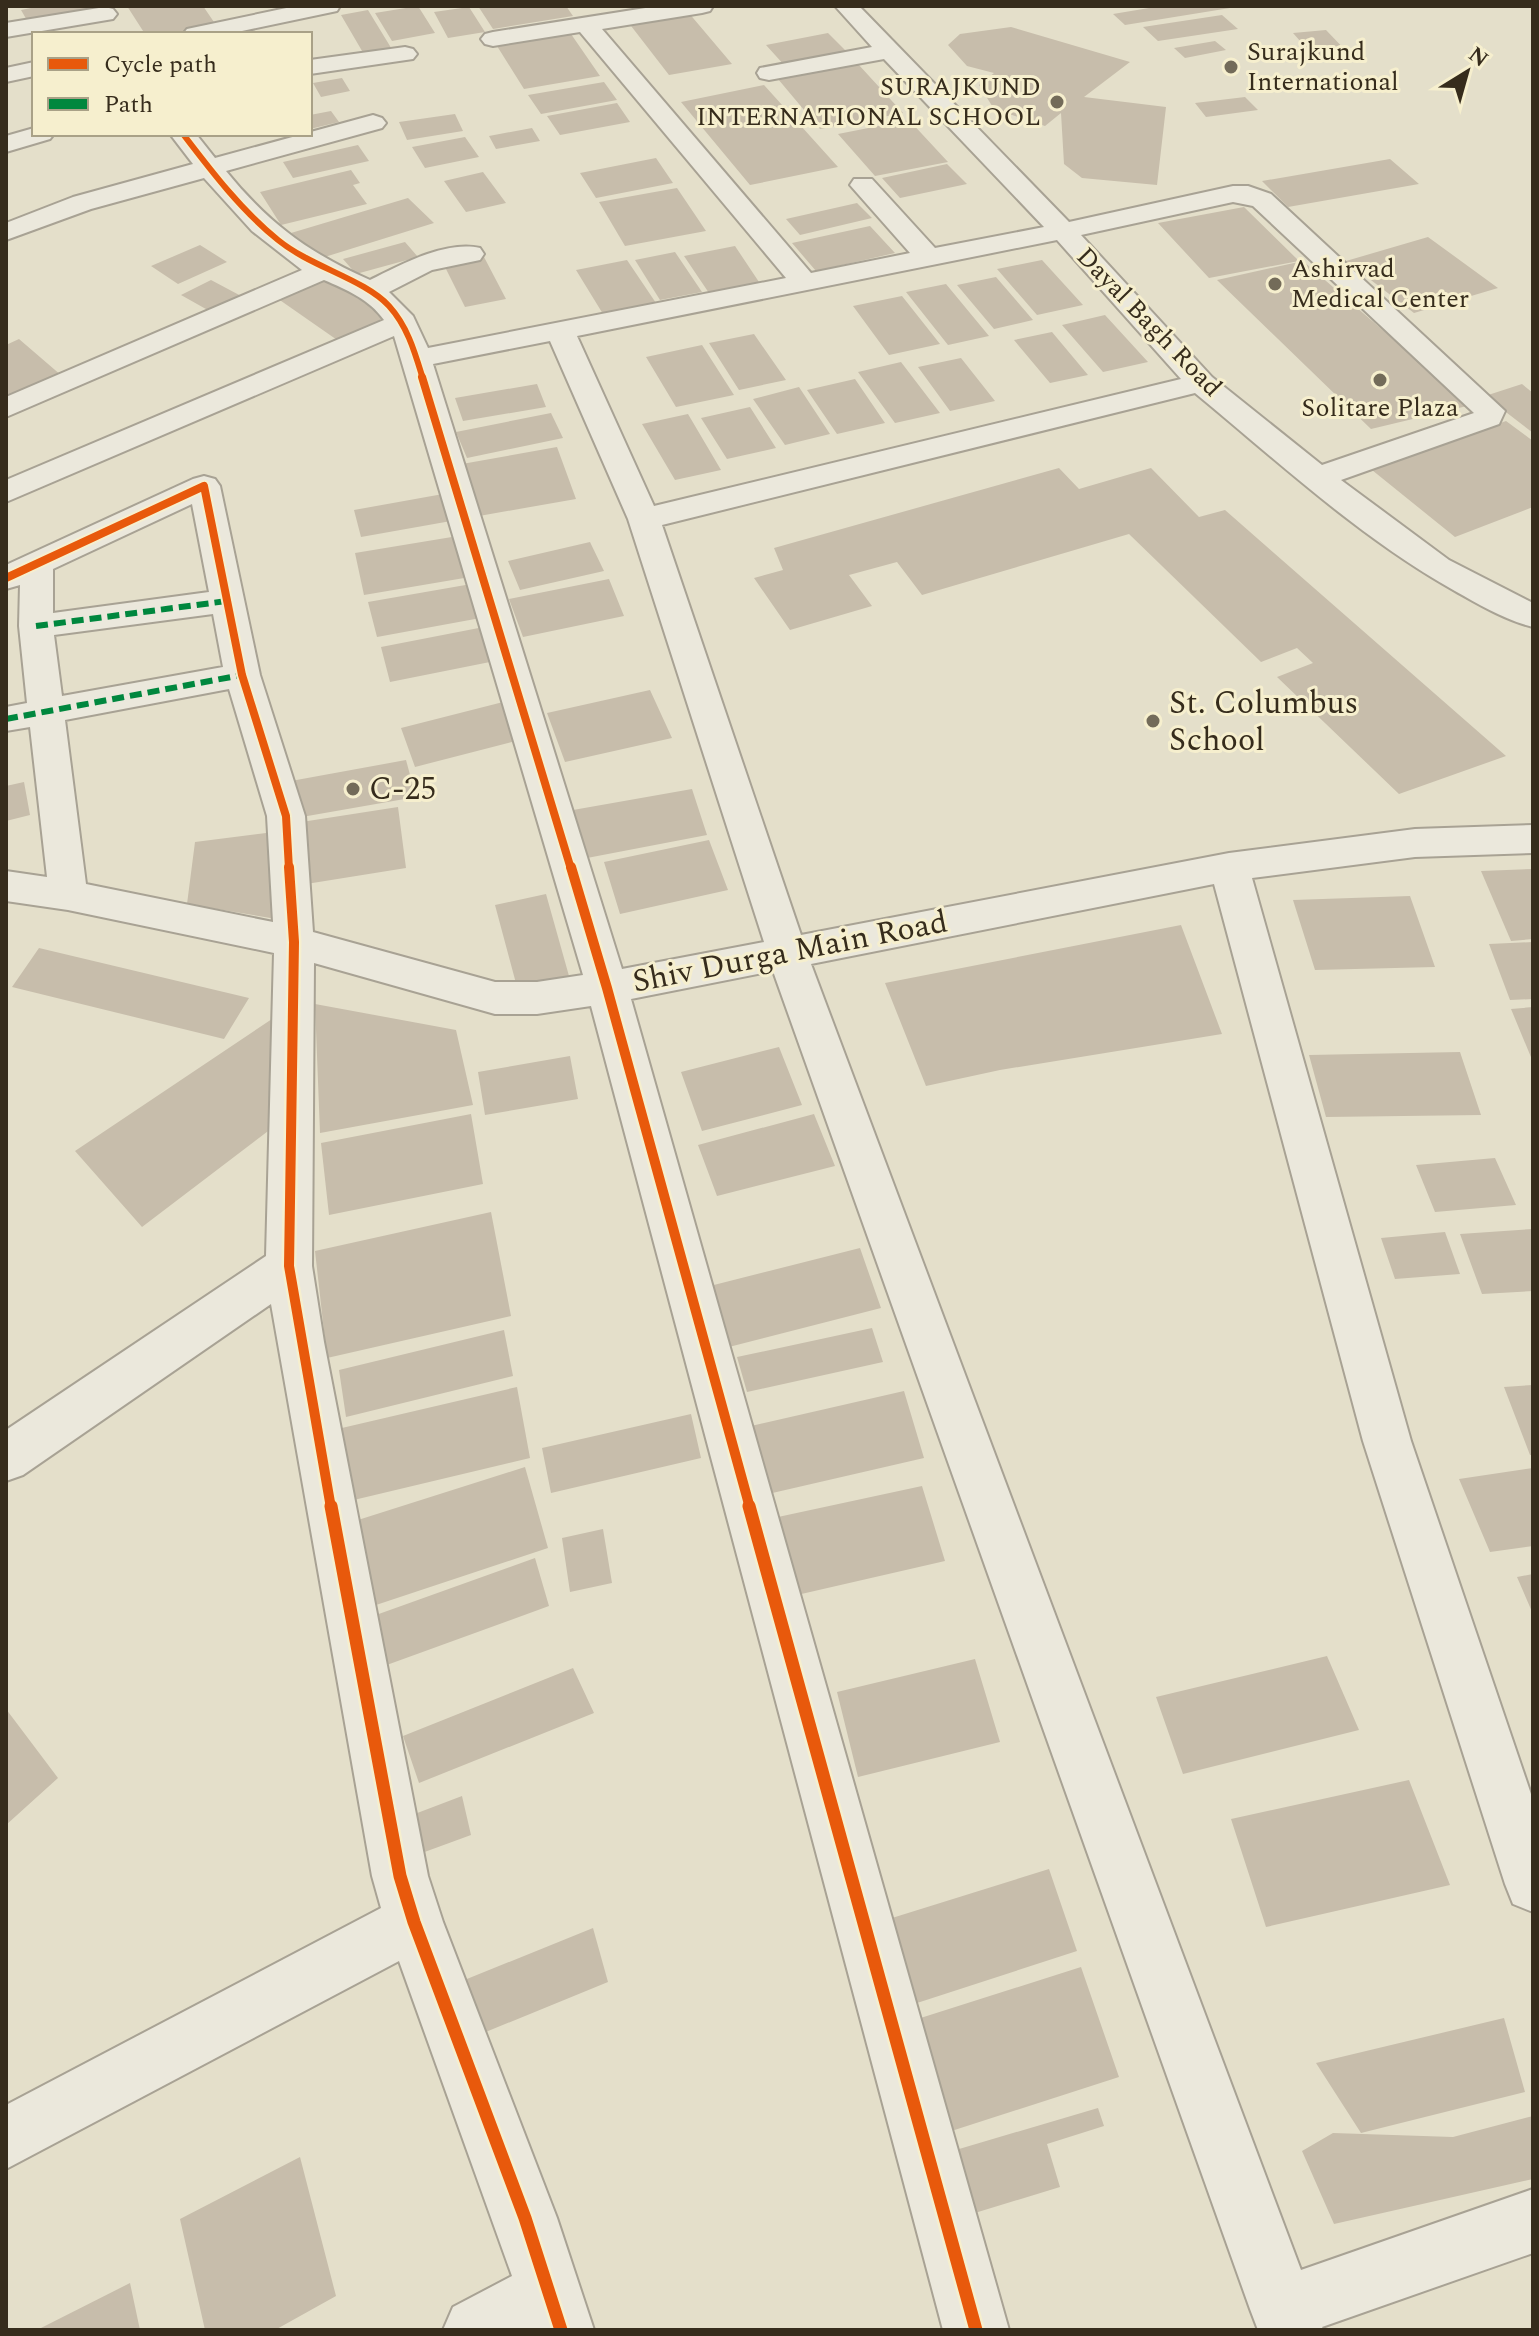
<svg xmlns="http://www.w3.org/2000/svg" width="1539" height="2336" font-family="Spectral,serif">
<rect width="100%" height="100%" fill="#e4dfca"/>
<path fill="#c7bdab" d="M41 6H92L94 9 28 22 21 10Z
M127 6H203L216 25 173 34H145Z
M418 6 435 33 392 41 375 13Z
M478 6H566L573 16 493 29Z
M1161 6H1230V8L1125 25 1113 14Z
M469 7 485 32 448 38 434 12Z
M368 10 393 51 365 56 341 15Z
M688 12 732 64 669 75 628 22Z
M1222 15 1238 29 1158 41 1143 27Z
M1011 27 1130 62 1084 97 1166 107 1157 185 1082 178 1064 164 1061 113 1045 126 994 109 979 85 994 73 967 66 948 45 960 34Z
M1326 30 1350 55 1316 59 1293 33Z
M828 33 848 53 785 66 766 45Z
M571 34 600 76 524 89 497 46Z
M1215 41 1226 50 1185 58 1174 48Z
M858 64 903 113 820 129 778 79Z
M342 78 350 91 321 97 313 83Z
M604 82 617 100 541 114 528 95Z
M764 85 838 167 750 185 681 102Z
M1245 97 1258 110 1206 117 1195 103Z
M617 103 630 122 560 135 547 116Z
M331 111 339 122 310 129V115Z
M455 114 463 131 407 140 399 122Z
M909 120 948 162 875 176 838 134Z
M532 128 540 141 496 149 489 136Z
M465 137 479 157 425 168 412 147Z
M358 145 369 161 293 178 283 162Z
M656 158 673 183 596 198 580 173Z
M1390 159 1419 184 1288 207 1262 181Z
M947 164 967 184 900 198 882 178Z
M351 170 360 183 353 185 367 204 281 225 260 192Z
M483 172 506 203 466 212 444 181Z
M677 188 706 231 625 246 599 202Z
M408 198 434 223 315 260 291 233Z
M857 203 872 218 800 235 786 219Z
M1244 207 1299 261 1209 278 1158 223Z
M870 226 895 253 816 271 792 243Z
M1428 237 1498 288 1414 313 1346 261Z
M405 242 418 257 356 274 343 259Z
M200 245 227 262 178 284 151 266Z
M735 246 761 285 711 296 684 256Z
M675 252 702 292 660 300 635 260Z
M484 257 506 299 465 307 444 265Z
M627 260 656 303 603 314 576 270Z
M1042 260 1083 305 1037 315 997 269Z
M1303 261 1408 352 1467 406 1371 429 1217 280Z
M326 273 393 318 340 342 274 296Z
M996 277 1033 320 994 329 957 285Z
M211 280 243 297 213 313 181 295Z
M946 284 989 336 948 345 906 292Z
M902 296 940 344 889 355 853 306Z
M1105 315 1148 362 1103 372 1062 325Z
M1052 332 1088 375 1050 383 1014 340Z
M754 334 786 380 739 390 709 343Z
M19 339 62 376 6 399V345Z
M702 345 734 395 676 407 646 357Z
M961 358 995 401 950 411 918 367Z
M901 362 940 413 895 423 858 372Z
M855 379 885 423 837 434 807 390Z
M537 384 546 407 463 421 455 398Z
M1522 384 1533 393V433L1485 396Z
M799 387 830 434 785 445 753 399Z
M750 407 776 448 727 459 701 418Z
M551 413 563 438 467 458 456 432Z
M688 414 721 470 675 480 642 424Z
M1506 421 1533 441V507L1455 537 1372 470Z
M557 447 576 499 479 516 462 464Z
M1059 468 1079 489 1151 468 1199 517 1225 510 1506 756 1399 794 1277 677 1313 663 1297 648 1261 662 1129 534 922 595 897 562 849 575 872 606 790 630 754 578 783 570 774 548Z
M443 494 451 521 361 537 354 510Z
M464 535 476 576 364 595 355 553Z
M590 542 604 571 520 590 508 561Z
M609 579 624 616 523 637 509 599Z
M477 583 486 617 377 637 368 602Z
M489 626 500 660 390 682 381 647Z
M650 690 672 738 565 762 547 713Z
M511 700 527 738 415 767 401 728Z
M406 760 416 797 296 818 291 781Z
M24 782 30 815 6 821V786Z
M692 789 707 835 587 858 573 810Z
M398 807 406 868 300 885 295 823Z
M274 832 282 920 187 904 195 842Z
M709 840 728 890 620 914 604 862Z
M1533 869V939L1511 941 1481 871Z
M546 894 569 976 517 987 495 905Z
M1410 896 1435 967 1315 970 1293 900Z
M1181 925 1222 1034 1000 1070 926 1086 885 983Z
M1533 942V999L1510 1000 1489 944Z
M39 948 249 998 224 1039 12 987Z
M315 1004 456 1030 473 1105 320 1133Z
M1533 1007V1062L1511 1009Z
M278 1015 280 1122 142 1227 75 1151Z
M779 1047 802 1105 702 1131 681 1072Z
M1460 1052 1481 1115 1326 1117 1309 1055Z
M570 1056 578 1099 485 1115 478 1072Z
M471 1114 483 1184 329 1215 321 1143Z
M814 1114 835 1166 717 1196 698 1145Z
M1495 1158 1516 1205 1435 1212 1416 1165Z
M491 1212 511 1316 327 1358 315 1251Z
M1533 1229V1291L1482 1294 1460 1234Z
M1445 1232 1460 1274 1395 1279 1381 1238Z
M860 1248 881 1308 725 1348 706 1287Z
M872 1328 883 1362 747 1392 737 1357Z
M504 1330 513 1376 346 1417 339 1370Z
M1533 1385V1455H1530L1504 1387Z
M517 1387 530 1458 337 1504 329 1431Z
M904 1391 924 1458 768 1494 751 1426Z
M691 1414 701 1458 551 1493 542 1448Z
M525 1467 548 1548 376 1605 358 1520Z
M1533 1468V1546L1490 1552 1459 1479Z
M922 1486 945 1561 797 1595 778 1517Z
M603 1529 612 1583 570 1592 562 1538Z
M535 1558 549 1606 373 1670 362 1620Z
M1533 1574V1614L1517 1577Z
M1327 1656 1359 1730 1183 1774 1156 1697Z
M975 1659 1000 1742 858 1777 837 1692Z
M573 1668 594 1713 419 1783 403 1736Z
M6 1709 58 1778 6 1825Z
M1409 1780 1450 1885 1266 1927 1231 1819Z
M462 1796 471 1835 400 1861 391 1823Z
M1049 1869 1077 1951 917 2003 892 1918Z
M593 1928 608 1982 471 2038 457 1983Z
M1081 1967 1119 2077 939 2135 908 2022Z
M1504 2018 1525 2092 1361 2133 1316 2063Z
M1098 2108 1104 2126 1047 2144 1060 2187 965 2216 949 2152Z
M1533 2116V2179L1334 2224 1302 2151 1333 2133 1453 2137Z
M300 2157 336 2296 275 2330H205L180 2219Z
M130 2283 140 2330H37Z"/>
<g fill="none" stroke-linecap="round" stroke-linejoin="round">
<g stroke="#a8a294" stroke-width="4">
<path id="minor" d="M296 6H340L337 11 228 34H183L187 29Z
M658 6H713L710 11 702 13 602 29 811 273 910 253 850 185 854 179H872L935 248 1044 227 884 59 769 80 760 78 757 73 760 68 872 47 835 6H859L1069 222 1233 186H1248L1271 194 1505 411 1499 424 1341 480 1449 560 1533 603V627C1505 620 1480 605 1455 591 1360 538 1279 462 1195 393L662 525 801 935 1229 853 1415 829 1533 825V853L1415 857 1252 878 1411 1441 1533 1800V1912L1513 1904 1505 1884 1363 1441 1214 884 811 964 1301 2270 1533 2189V2253L1322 2327 1324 2330H1258L1250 2309 773 971 631 999 1009 2330H943L591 1006 537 1014H495L314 963 312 1266 324 1342 428 1876 443 1922 557 2218 594 2330H443L453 2307 512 2276 399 1961 6 2169V2105L381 1908 372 1876 271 1304 23 1475 6 1481V1430L266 1256 274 953 68 910 6 901V871L47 877 30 727 6 731V707L27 703 19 626 20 585 6 589V565L193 479 204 476 215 479 220 486 260 675 305 816 313 932 495 982H537L583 975 394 336 6 502V480L384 320C369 299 347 290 324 280L6 417V397L302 270 252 231 204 178 91 209 6 240V223L73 197 193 164 170 134H196L215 158 373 115 382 118 386 123 382 128 226 171C269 224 309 253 370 280 400 265 446 240 480 248L484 254 480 260 432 270 389 292 413 316 428 348 786 278 580 32 493 46 485 44 481 39 485 34 493 32ZM1233 202 1253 206 1474 413 1322 465 1212 377 1081 235ZM1057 240 1181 379 654 506 577 336ZM550 341 628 519 764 942 622 969 433 364ZM192 504 209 592 53 613V569ZM213 614 223 667 62 696 54 635ZM229 689 267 816 273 922 86 884 65 720Z
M105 7 113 9 117 14 113 19 6 37V23Z
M405 47 413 49 417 54 413 59 310 74V60Z
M34 62V76L6 82V68Z
M34 128V134H54L50 139 6 152V136Z"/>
</g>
<use href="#minor" fill="#ebe8dc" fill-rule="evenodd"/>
<path stroke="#00873e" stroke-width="6" stroke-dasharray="12 6" stroke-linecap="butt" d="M36 626 227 601
M6 719 242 675"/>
<g stroke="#f6efce" stroke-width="9">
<path id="cycleway-far3" d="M183 134C212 172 241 210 278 240 311 267 364 279 389 306 408 327 415 353 423 379"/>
</g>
<g stroke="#f6efce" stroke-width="12">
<path id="cycleway-far2" d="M422 377 571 869
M6 578 204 486 242 675 286 816 289 869"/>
</g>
<g stroke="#f6efce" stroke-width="15">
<path id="cycleway-far1" d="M289 867 294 942 289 1266 331 1508
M571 867 607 988 750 1508"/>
</g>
<g stroke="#f6efce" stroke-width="18">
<path id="cycleway" d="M331 1506 400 1876 414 1922 525 2218 561 2330
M749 1506 976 2330"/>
</g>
<use href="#cycleway-far3" stroke="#e8590c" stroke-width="6"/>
<use href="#cycleway-far2" stroke="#e8590c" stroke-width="8"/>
<use href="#cycleway-far1" stroke="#e8590c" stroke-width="10"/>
<use href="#cycleway" stroke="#e8590c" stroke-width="13"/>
</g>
<g fill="#736b59" stroke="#f6efce" stroke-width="3">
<circle cx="1231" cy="67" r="8"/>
<circle cx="1057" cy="102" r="8"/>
<circle cx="1275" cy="284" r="8"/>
<circle cx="1380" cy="380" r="8"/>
<circle cx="1153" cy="721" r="8"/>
<circle cx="353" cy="789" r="8"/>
</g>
<g text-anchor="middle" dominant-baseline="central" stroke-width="6" stroke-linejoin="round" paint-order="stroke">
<g font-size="26" fill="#362c1c" stroke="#f6efce" text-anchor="start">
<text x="1247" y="52">Surajkund<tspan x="1247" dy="30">International</tspan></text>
<text x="1041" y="87" text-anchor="end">SURAJKUND<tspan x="1041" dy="30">INTERNATIONAL SCHOOL</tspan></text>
<text x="1291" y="269">Ashirvad<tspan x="1291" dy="30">Medical Center</tspan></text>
<text x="1380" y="408" text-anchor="middle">Solitare Plaza</text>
</g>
<g font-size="26" fill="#362c1c" stroke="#f6efce">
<text transform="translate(1149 322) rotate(46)">Dayal Bagh Road</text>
</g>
<g font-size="32" fill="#362c1c" stroke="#f6efce" text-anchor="start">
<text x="1169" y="703">St. Columbus<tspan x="1169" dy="37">School</tspan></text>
<text x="369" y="789">C-25</text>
</g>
<g font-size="32" fill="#362c1c" stroke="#f6efce">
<text transform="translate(790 952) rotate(-11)">Shiv Durga Main Road</text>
</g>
</g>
<rect width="1539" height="2336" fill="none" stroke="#362c1c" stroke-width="16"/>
<rect x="32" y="32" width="280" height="104" fill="#f6efce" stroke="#a9a187" stroke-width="2"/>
<rect x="48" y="58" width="40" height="12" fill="#e8590c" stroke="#a9a187" stroke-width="2"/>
<text x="104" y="72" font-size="24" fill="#362c1c">Cycle path</text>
<rect x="48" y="98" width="40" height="12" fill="#00873e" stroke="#a9a187" stroke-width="2"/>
<text x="104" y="112" font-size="24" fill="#362c1c">Path</text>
<g transform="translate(1467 72) rotate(37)" stroke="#f6efce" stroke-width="6" paint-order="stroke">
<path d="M0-6L14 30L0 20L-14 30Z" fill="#362c1c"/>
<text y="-12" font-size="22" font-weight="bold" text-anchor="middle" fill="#362c1c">N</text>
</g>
</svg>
